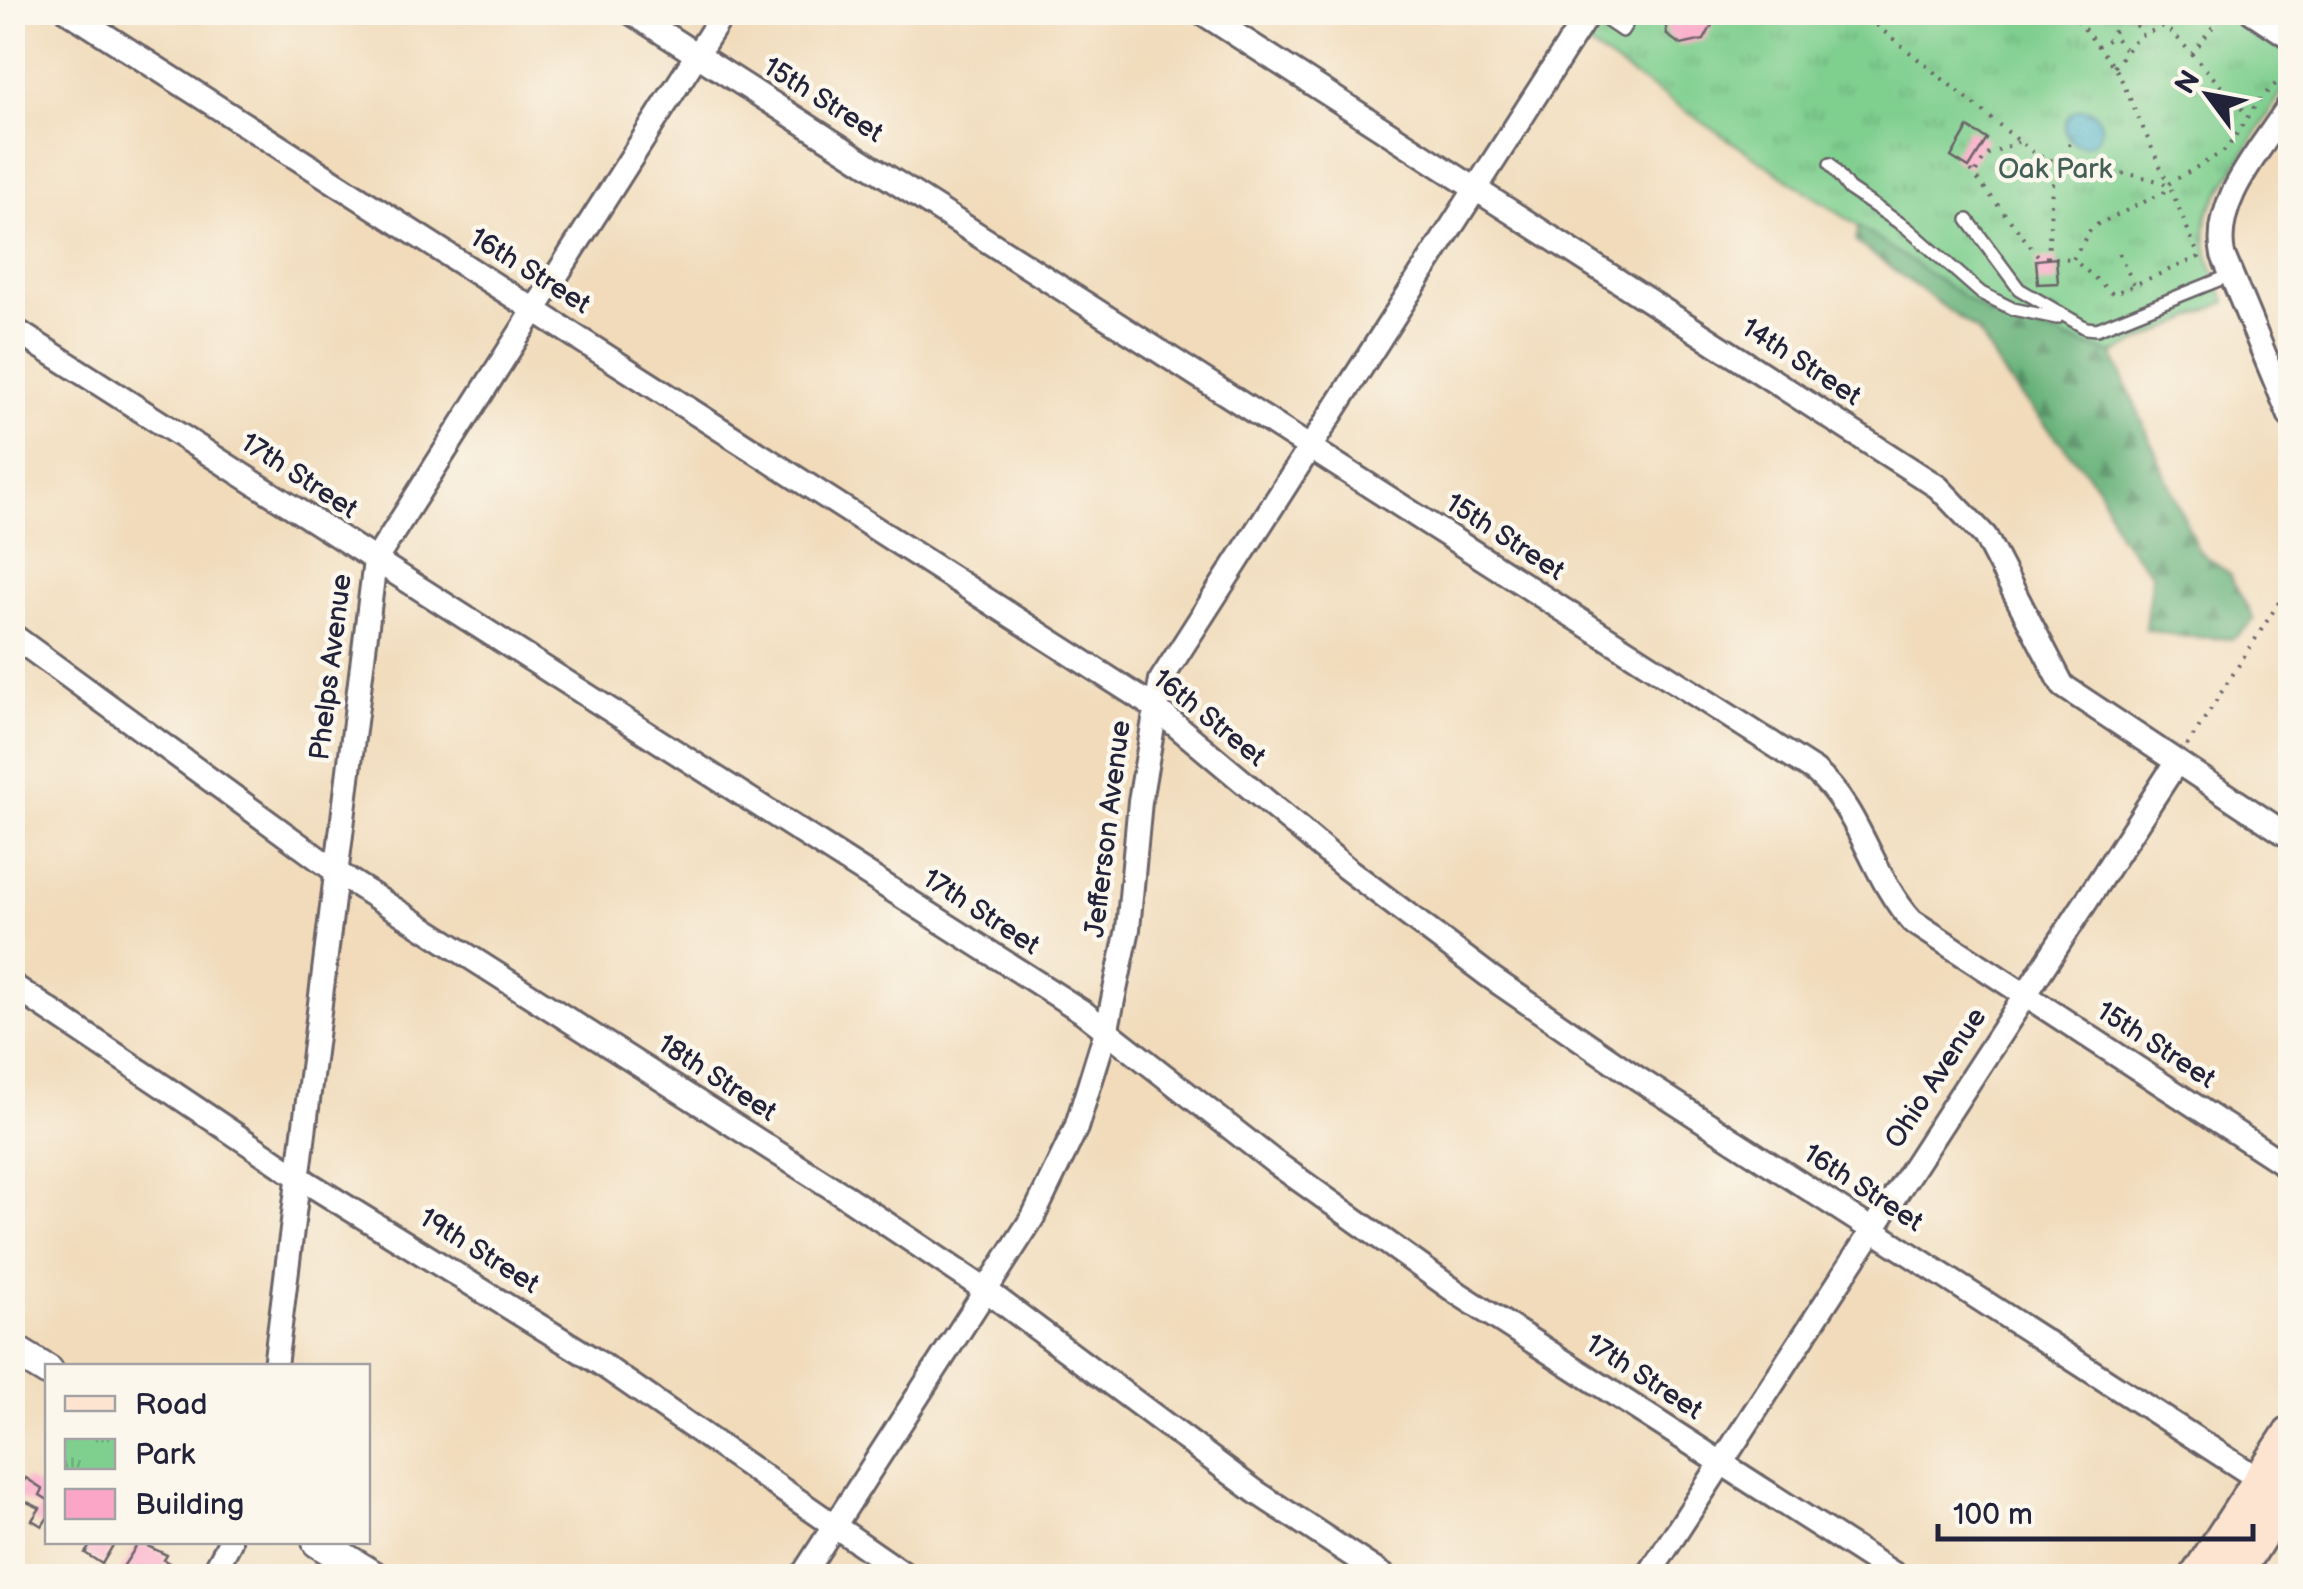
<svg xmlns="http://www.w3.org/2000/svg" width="2303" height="1589" font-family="'Balsamiq Sans',sans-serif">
<defs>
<pattern id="forest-firs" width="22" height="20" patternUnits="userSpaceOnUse" patternTransform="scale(2.5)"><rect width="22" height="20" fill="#67b27a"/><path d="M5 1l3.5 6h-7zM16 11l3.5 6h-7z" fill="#549065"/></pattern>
<pattern id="park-tufts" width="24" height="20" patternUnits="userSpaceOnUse" patternTransform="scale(2.5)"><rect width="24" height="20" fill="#7fcf8f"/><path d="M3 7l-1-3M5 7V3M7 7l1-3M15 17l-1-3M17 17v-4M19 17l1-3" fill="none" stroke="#6db17c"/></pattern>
<pattern id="water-ripples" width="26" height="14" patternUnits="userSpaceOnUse" patternTransform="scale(2.5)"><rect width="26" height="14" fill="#47b0c6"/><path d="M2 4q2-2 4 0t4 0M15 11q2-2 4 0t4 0" fill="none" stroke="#3b8fa2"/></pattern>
</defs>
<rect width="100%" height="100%" fill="#fbf7ec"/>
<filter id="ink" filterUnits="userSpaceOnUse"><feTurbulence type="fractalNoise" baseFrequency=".01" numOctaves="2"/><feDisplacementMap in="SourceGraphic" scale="20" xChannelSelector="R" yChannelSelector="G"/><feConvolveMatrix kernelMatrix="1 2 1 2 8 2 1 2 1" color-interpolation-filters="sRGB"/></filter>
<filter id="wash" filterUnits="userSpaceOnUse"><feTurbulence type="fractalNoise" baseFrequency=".0048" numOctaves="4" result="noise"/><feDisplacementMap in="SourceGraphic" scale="40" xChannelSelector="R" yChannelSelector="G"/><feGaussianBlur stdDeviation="2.25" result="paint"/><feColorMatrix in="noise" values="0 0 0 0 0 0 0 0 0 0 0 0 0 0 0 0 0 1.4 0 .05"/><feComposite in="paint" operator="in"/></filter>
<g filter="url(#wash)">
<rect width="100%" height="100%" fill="#f1dbbb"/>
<path fill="url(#forest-firs)" stroke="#446a5a" stroke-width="2.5" d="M1859 226 1988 313 2113 354 2198 550 2229 574 2254 620 2233 639 2178 636 2145 629 2152 574 2119 536 2098 486 2007 380 1978 332 1856 242Z"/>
<path fill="url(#park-tufts)" stroke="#507865" stroke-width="2.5" d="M1600 12 2224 13 2285 51 2290 61V79L2208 212C2200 245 2213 271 2226 302L2113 354 1988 313 1581 41Z"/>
<path fill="url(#water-ripples)" stroke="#346980" stroke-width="2.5" d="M2065 127a18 18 0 1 1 36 0a18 18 0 1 1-36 0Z"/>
<g id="blocks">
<path fill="#fba6c7" d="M1664 12H1711L1712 25 1704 40 1681 45 1667 35Z
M1968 128 1987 139 1969 168 1951 157Z
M2056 258 2058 283 2038 284 2036 260Z
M26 1478 43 1489 40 1495 48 1500V1517L42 1526 32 1520 40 1508 14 1496Z
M93 1542H115L102 1564 85 1553Z
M139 1542 167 1555 164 1560 169 1563 160 1576H117Z"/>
</g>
</g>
<g filter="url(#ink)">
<use href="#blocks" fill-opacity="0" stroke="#6a6368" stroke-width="2.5"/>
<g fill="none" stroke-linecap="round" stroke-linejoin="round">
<g stroke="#6a6368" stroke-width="16">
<path id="service" d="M1594 12 1622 31 1634 12
M1830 164 1849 189 1907 228 1981 293 2013 309 2057 318
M1968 220 2019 289 2086 328 2097 329 2231 275"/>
</g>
<g stroke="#6a6368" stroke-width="28">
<path id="minor" d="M69 12 1154 707 1346 868 1489 976 1637 1078 2271 1487
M630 12 1815 771C1862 812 1871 876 1912 921L2290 1168
M1201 12 1938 487 1985 536 2063 686 2290 837
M2252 12 2290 37
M2290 104C2263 148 2212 200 2223 255L2290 416
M12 328 1083 1012 1273 1161 1459 1294 1897 1576
M12 635 338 873 845 1196 987 1291 1256 1492 1384 1576
M12 985 300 1178 601 1364 907 1576
M275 1366 375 561 724 12
M212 1576 230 1542
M802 1576 1033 1217 1076 1128 1107 1028 1128 929 1140 801 1161 680 1589 12
M1648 1576 2176 763"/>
</g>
<g stroke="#6a6368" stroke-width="35">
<path id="tertiary" d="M12 1349 48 1371
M318 1542 373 1576"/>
</g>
<g stroke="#6a6368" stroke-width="38">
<path id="secondary" d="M2197 1576 2290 1433
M2235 1576 2290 1489"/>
</g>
<path stroke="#6a6368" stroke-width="4" stroke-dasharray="2.5 8" stroke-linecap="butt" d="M1860 12 2035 154C2067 171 2156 171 2171 189
M2071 12 2118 72 2168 184 2226 150 2259 100 2290 70
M2097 46 2114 37
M2124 49 2112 34 2120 20 2134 23 2142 34
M2192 54 2224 12
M2114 67 2137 37 2162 27 2173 33 2248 116
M1971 171 2039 257 2073 259
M1976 172 1986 155 2018 142
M2171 189 2199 257 2113 294 2073 259 2092 227Z
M2119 253 2134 285
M2048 258 2052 186 2070 143
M2187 746 2290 585"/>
<use href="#service" stroke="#fff" stroke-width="11"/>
<use href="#minor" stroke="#fff" stroke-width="22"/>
<use href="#tertiary" stroke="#fff" stroke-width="30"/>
<use href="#secondary" stroke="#fde4d1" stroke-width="32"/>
</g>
</g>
<g text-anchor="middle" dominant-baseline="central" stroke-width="9" stroke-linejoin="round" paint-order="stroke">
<g font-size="28" fill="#22223b" stroke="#fbf7ec">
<text transform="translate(823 100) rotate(32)">15th Street</text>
<text transform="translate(530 271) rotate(32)">16th Street</text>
<text transform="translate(1801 362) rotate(33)">14th Street</text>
<text transform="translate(299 476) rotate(33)">17th Street</text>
<text transform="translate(1505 537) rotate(33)">15th Street</text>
<text transform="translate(331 667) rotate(-83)">Phelps Avenue</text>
<text transform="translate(1209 718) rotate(39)">16th Street</text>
<text transform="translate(1108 829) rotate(-83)">Jefferson Avenue</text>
<text transform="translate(981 912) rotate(33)">17th Street</text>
<text transform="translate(2156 1045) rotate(33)">15th Street</text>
<text transform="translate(717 1078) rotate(33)">18th Street</text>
<text transform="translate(1936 1078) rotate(-57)">Ohio Avenue</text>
<text transform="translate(1863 1188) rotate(33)">16th Street</text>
<text transform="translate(479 1251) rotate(32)">19th Street</text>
<text transform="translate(1644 1377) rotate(33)">17th Street</text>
</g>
<g font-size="28" fill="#435f58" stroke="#fbf7ec">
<text x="2055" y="169">Oak Park</text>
</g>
</g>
<rect width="2303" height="1589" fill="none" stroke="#fbf7ec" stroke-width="50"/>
<rect x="45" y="1364" width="325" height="180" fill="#fbf7ec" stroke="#a4a2a5" stroke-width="2.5"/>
<rect x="65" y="1396" width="50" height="15" fill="#fde4d1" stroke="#a4a2a5" stroke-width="2.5"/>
<text x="135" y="1414" font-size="30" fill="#22223b">Road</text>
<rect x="65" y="1439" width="50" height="30" fill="url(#park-tufts)" stroke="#a4a2a5" stroke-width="2.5"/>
<text x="135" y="1464" font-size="30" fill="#22223b">Park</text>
<rect x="65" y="1489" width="50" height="30" fill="#fba6c7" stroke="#a4a2a5" stroke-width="2.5"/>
<text x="135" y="1514" font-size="30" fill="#22223b">Building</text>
<g transform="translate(2208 95) rotate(302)" stroke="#fbf7ec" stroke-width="8" paint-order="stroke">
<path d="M0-8L18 38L0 25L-18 38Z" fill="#22223b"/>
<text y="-15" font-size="28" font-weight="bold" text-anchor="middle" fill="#22223b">N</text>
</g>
<path d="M1938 1524v15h315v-15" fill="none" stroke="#22223b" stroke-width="5"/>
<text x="1953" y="1524" font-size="30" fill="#22223b" stroke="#fbf7ec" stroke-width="8" paint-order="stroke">100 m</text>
</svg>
